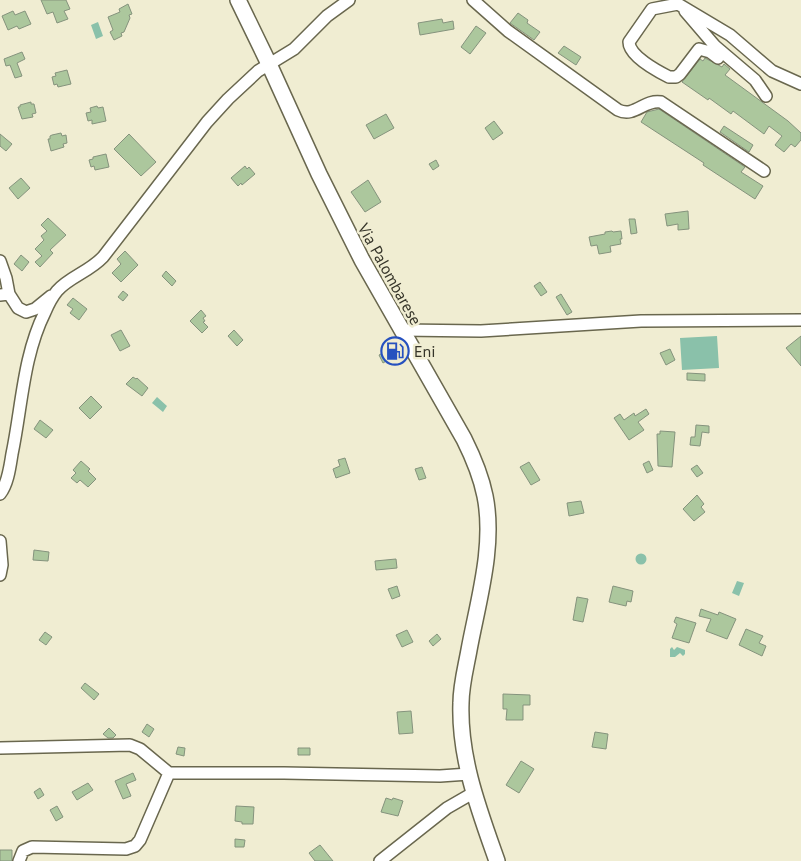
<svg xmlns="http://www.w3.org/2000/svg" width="801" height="861" font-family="'PT Sans',sans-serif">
<rect width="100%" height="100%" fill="#f0edd2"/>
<path fill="#8ac1aa" d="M98 22 103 36 96 39 91 25Z
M717 336 719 368 682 370 680 338Z
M157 397 167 406 163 412 152 403Z
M635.5 559a5.5 5.5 0 1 1 11 0a5.5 5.5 0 1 1-11 0Z
M737 581 744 583 739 596 732 593Z
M672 647 674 650 677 647 685 650V654L683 656 680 653 675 657H670V649Z"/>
<path fill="#acc79d" stroke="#85937d" d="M41 0H66L70 9 64 11 68 19 57 23 53 12 47 14Z
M128 4 132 14 129 15 130 18 124 32 121 33 122 36 114 40 110 32 113 30 108 17 120 12 119 9Z
M13 11 15 15 25 11 31 24 19 29 17 26 8 30 2 16Z
M518 13 528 20 527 23 540 32 534 40 510 23Z
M442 19 443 23 453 21 454 29 420 35 418 23Z
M476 26 486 33 470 54 461 47Z
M564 46 581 57 576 65 558 53Z
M22 52 25 59 17 63 22 76 15 78 10 65 6 66 4 59Z
M705 58 722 67 724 64 730 69 725 75 788 121 801 133V140L795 147 791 144 784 152 775 145 782 136 769 126 764 134 733 111 731 114 709 98 708 100 682 82 700 59 703 61Z
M67 70 71 84 58 87 57 84 54 85 52 77 56 76 55 73Z
M31 102V104H34L36 113 32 114 33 117 22 119 18 107H20V105Z
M97 106 98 108 103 107 106 121 92 124V120L88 121 86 113 91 112 90 108Z
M659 109 745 167 741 172 763 186 755 199 703 165 704 163 641 122 647 112Z
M386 114 394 128 374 139 366 125Z
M494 121 503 133 493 140 485 128Z
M724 126 753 145 749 152 720 132Z
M61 133 62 136 66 135 67 143 63 144 64 147 51 151 48 139H50V136L52 135Z
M0 134 12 144 6 151 0 146Z
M129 134 156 162 141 176 114 149Z
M106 154 109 167 95 170 94 166 91 167 89 160 93 159V157Z
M436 160 439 166 433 170 429 164Z
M245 166 247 169 249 167 255 174 242 185 241 183 238 186 231 178Z
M21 178 30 188 18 199 9 188Z
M368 180 381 202 365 212 351 192Z
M688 211 689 229 678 230V224L667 226 665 214Z
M48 218 66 235 50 250 53 253 40 267 35 262 42 256 35 249 44 240 41 236 47 231 41 225Z
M629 219H635L637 233 631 234Z
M612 231 613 232 621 231 622 239H620L621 244 610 246 611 252 599 254 597 245 591 246 589 237 605 234V232Z
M125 251 138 265 121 282 112 273 121 264 117 259Z
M21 255 29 262 22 271 14 264Z
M166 271 176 281 172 286 162 276Z
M540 282 547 292 541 296 534 286Z
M123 291 128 295 123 301 118 297Z
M561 294 572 312 567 315 556 297Z
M73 298 87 309 79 320 70 313 73 309 67 305Z
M201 310 206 316 203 318 205 321 203 322 208 327 202 333 190 321Z
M121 330 130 346 120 351 111 335Z
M234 330 243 340 237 346 228 336Z
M801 336V366L786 348Z
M396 346 400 353 383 363 379 355Z
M670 349 675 360 666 365 660 353Z
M687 373 705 374V381L687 380Z
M133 377 136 379 137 378 148 388 142 396 126 384Z
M91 396 102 407 90 419 79 408Z
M646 409 649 414 638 422 644 430 629 440 614 418 620 414 624 420 634 413 635 416Z
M40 420 53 430 46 438 34 429Z
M696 425 709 426V433L702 432 700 446 690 445 691 437H695Z
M660 431 675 432 672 467 658 466 657 434H660Z
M345 458 350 473 336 478 333 469 340 466 338 460Z
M81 461 90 469 88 471 96 479 88 487 80 480 77 483 71 478 76 473 73 470Z
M649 461 653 470 647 473 643 464Z
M529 462 540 480 531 485 520 467Z
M697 465 703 473 697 477 691 469Z
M422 467 426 478 419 480 415 469Z
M697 495 704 504 701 507 705 512 694 521 683 509Z
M581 501 584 513 569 516 567 503Z
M34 550 49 552 48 561 33 560Z
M396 559 397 568 376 570 375 561Z
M397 586 400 596 392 599 388 589Z
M613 586 633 591 631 602 627 601 626 606 609 602Z
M577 597 588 599 583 622 573 620Z
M701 609 718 615 719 612 736 619 727 639 706 631 711 619 699 616Z
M676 617 696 623 689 643 672 638 677 624 674 622Z
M746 629 763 636 759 643 766 646 762 656 739 645Z
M407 630 413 642 402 647 396 635Z
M45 632 52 637 46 645 39 640Z
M437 634 441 639 433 646 429 641Z
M85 683 99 694 94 700 81 688Z
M503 694 530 695V705H523V720H506L507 709H503Z
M411 711 413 733 399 734 397 712Z
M147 724 154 729 149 737 142 732Z
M109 728 116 735 113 738H108L103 734Z
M595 732 608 734 606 749 592 747Z
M178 747 185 748 184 756 176 754Z
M298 748H310V755H298Z
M521 761 534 769 519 793 506 785Z
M133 773 136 780 126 784 131 796 123 799 115 781Z
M88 783 93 790 77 800 72 792Z
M40 788 44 795 38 799 34 792Z
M386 798 392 800 393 798 403 801 398 816 381 812Z
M57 806 63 817 56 821 50 810Z
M236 806 254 807 253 824H242V822L235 821Z
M235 839 245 840 244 847H235Z
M320 845 333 861H315L309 853Z
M0 850H12V861H0Z"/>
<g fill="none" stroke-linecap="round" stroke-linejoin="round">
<g stroke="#69674e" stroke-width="14">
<path id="minor" d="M473 0 508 31 618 110C635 118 644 99 661 102L764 171
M685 11 715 46 755 80 766 96
M718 58 710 52 699 49 680 74 676 77H669C657 71 629 56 629 42L652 9 678 4 730 35 772 71 801 84
M0 261 6 278 9 294
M0 295 9 294 18 308 26 312 35 309 51 296
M401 330 481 331 641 321 801 320
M0 494C8 484 10 466 12 454 22 406 23 356 45 312 48 305 52 297 57 291 69 277 89 272 103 257L207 122 228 99 258 71 294 49 327 16 349 0
M0 541 2 565 0 575
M0 748 130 745 140 749 169 773 140 840 135 846 126 849 32 847 23 851 19 861
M169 773H284L440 776 469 774
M380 861 447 808 473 793"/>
</g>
<g stroke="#69674e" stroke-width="18">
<path id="major" d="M238 0 269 64 319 174 362 260 464 439C473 457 481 476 485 496 495 546 478 601 469 650 466 667 461 685 461 703 459 758 479 810 497 861"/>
</g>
<use href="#minor" stroke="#fff" stroke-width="11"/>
<use href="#major" stroke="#fff" stroke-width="15"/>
</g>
<defs>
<g id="fuel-ring" transform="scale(1.4375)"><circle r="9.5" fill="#f0edd2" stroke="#2651bf" stroke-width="1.5"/><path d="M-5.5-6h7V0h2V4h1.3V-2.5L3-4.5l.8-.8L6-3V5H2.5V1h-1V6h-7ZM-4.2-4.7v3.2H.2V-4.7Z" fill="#2651bf"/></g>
</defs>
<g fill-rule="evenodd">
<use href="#fuel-ring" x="395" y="351"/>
</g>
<g text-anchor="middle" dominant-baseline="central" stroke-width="5" stroke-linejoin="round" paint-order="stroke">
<g font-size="16" fill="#36352a" stroke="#f0edd2">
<text transform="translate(390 274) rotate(61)">Via Palombarese</text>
</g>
<g font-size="16" fill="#36352a" stroke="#f0edd2" text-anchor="start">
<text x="414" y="351">Eni</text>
</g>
</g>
</svg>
